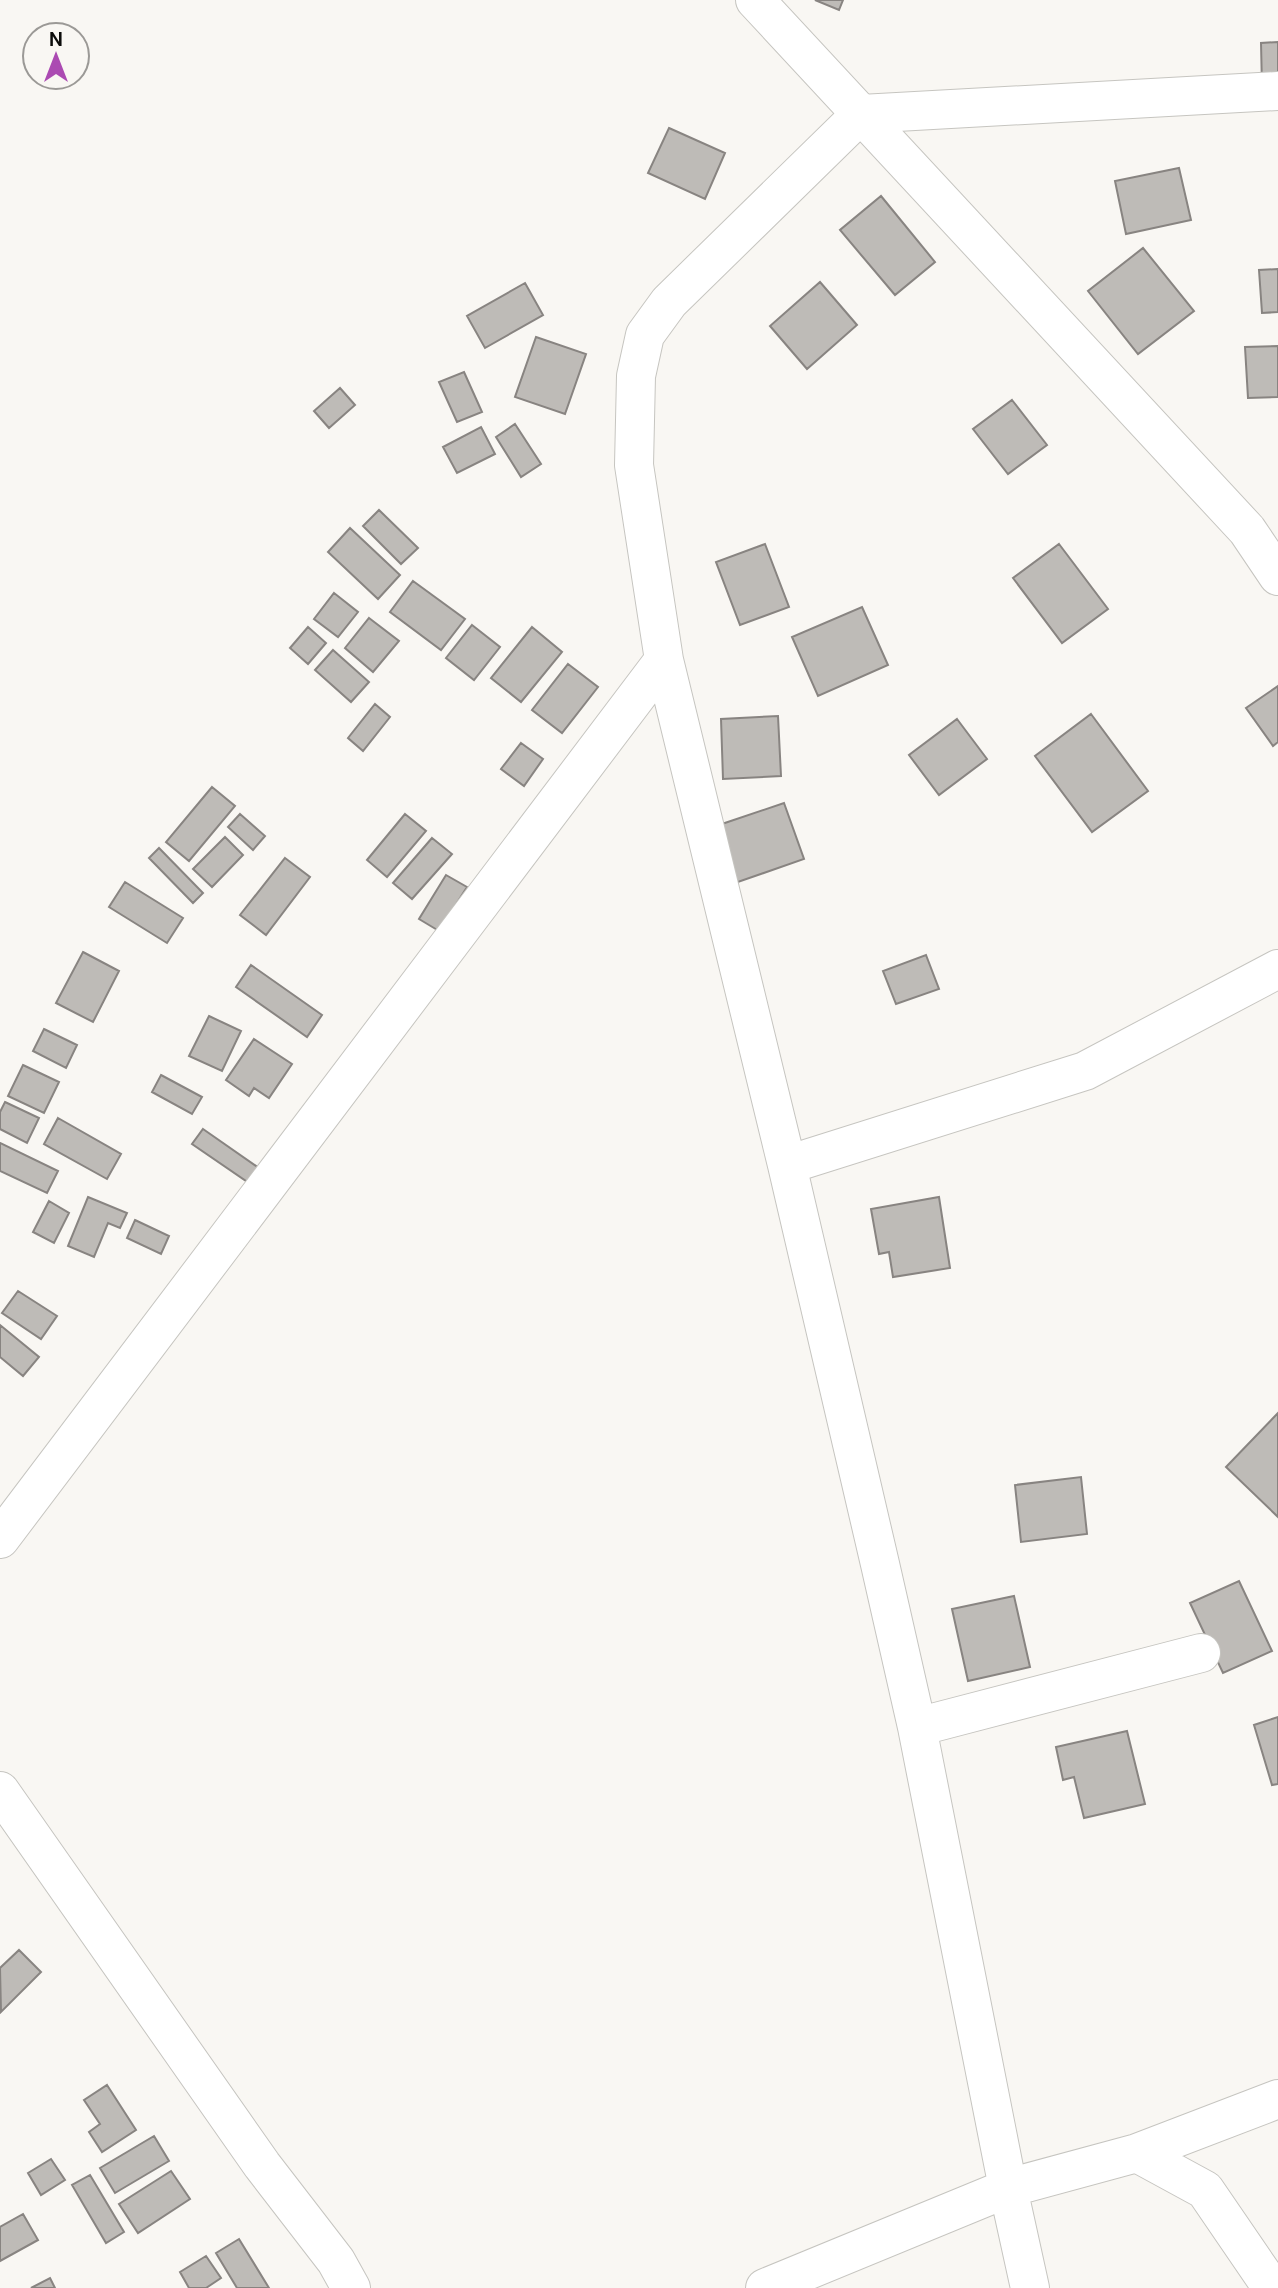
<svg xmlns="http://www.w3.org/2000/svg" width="1278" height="2288" font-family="'DM Sans',sans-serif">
<rect width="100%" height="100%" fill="#f9f7f3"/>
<path fill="#bebbb7" stroke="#888481" stroke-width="2" d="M815 0H843L839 10Z
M1278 42V86L1262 87 1261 43Z
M669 128 725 153 705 199 648 173Z
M1179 168 1191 220 1126 234 1115 181Z
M881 196 935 262 895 295 840 230Z
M1143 248 1194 311 1138 354 1088 291Z
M1278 269V312L1262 313 1259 270Z
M820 282 857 325 807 369 770 326Z
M525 283 543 315 485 348 467 316Z
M536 337 586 354 565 414 515 397Z
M1278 346V397L1248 398 1245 347Z
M464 372 482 412 457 422 439 382Z
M340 388 355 405 329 428 314 411Z
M1012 400 1047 445 1008 474 973 429Z
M515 424 541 464 521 477 496 437Z
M481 427 495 454 457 473 443 447Z
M379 510 418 548 401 564 363 526Z
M350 528 400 575 378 599 328 552Z
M765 544 789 607 740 625 716 562Z
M1059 544 1108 609 1062 643 1013 578Z
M413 581 465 619 441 650 390 612Z
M334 593 358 612 338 637 314 619Z
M862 607 888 665 818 696 792 637Z
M369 618 399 641 373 672 345 648Z
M472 625 500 647 474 680 446 658Z
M308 627 326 643 308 664 290 648Z
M532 627 562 652 521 702 491 678Z
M333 650 369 682 351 702 315 670Z
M568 664 598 687 562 733 532 710Z
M1278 686V742L1273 746 1246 708Z
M375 704 390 717 363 751 348 738Z
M1091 714 1148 791 1092 832 1035 756Z
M778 716 781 776 723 779 721 719Z
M957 719 987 759 939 795 909 755Z
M521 743 543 759 524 786 501 769Z
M212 787 235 806 189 861 166 842Z
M784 803 804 859 735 883 716 826Z
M240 814 265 836 253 850 228 827Z
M405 814 426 831 387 877 367 860Z
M225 837 243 855 212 887 193 869Z
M432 838 452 854 412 899 393 883Z
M159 848 203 893 193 903 149 858Z
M285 858 310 877 266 935 240 915Z
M446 875 467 887 439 931 419 919Z
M125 882 183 918 167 943 109 907Z
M83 952 119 971 93 1022 56 1003Z
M926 955 939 989 896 1004 883 971Z
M251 965 322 1015 307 1037 236 987Z
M209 1016 241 1031 222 1071 189 1056Z
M44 1029 77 1045 66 1068 33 1051Z
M254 1039 292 1064 269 1098 254 1088 249 1096 226 1080Z
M23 1065 59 1082 44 1113 8 1096Z
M161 1075 202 1097 192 1114 152 1092Z
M5 1102 39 1118 27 1143 0 1129V1112Z
M58 1118 121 1154 107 1179 44 1144Z
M203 1129 259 1168 249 1183 192 1144Z
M0 1143 58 1171 47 1193 0 1171Z
M88 1197 127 1213 120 1228 108 1223 94 1257 68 1246Z
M939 1197 950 1268 893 1277 889 1252 879 1254 871 1209Z
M49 1201 69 1213 54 1243 33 1232Z
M135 1220 169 1236 161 1254 127 1238Z
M18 1291 57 1316 41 1339 2 1313Z
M0 1325 39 1357 23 1376 0 1357Z
M1278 1413V1517L1226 1467Z
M1081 1477 1087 1534 1021 1542 1015 1485Z
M1239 1581 1272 1651 1223 1673 1190 1603Z
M1014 1596 1030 1667 968 1681 952 1609Z
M1278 1717V1784L1272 1785 1254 1725Z
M1127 1731 1145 1804 1084 1818 1074 1777 1063 1780 1056 1747Z
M19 1950 41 1972 1 2012 0 1968Z
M107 2085 136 2130 102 2152 89 2132 100 2124 84 2100Z
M154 2136 169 2161 115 2193 100 2168Z
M51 2159 65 2180 41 2195 28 2173Z
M171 2171 190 2199 138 2233 119 2204Z
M90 2175 124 2232 106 2243 72 2185Z
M23 2214 38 2240 0 2261V2227Z
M239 2239 269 2288H237L216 2253Z
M206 2256 221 2278 206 2288H189L180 2272Z
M50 2278 55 2288H31Z"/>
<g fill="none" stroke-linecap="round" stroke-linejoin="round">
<g stroke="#c6c5c0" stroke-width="40">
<path id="minor" d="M755 0 1247 530 1278 576
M787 1165 1085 1071 1278 969
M0 1539 664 660
M917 1727 1201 1653
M0 1791 262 2165 336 2261 351 2288
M1137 2153 1205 2190 1272 2288
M765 2288 1008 2188 1137 2153 1278 2099
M1030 2288 1008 2188 917 1727 880 1564 787 1165 664 660 634 465 636 376 645 335 669 302 861 114 1278 91"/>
</g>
<use href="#minor" stroke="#fff" stroke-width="38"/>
</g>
<g transform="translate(56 56)"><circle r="33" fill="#f9f7f3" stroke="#9b9996" stroke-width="2"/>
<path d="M0-5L12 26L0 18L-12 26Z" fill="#ab4ab2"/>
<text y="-10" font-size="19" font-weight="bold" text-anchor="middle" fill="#0d0d0b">N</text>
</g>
</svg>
